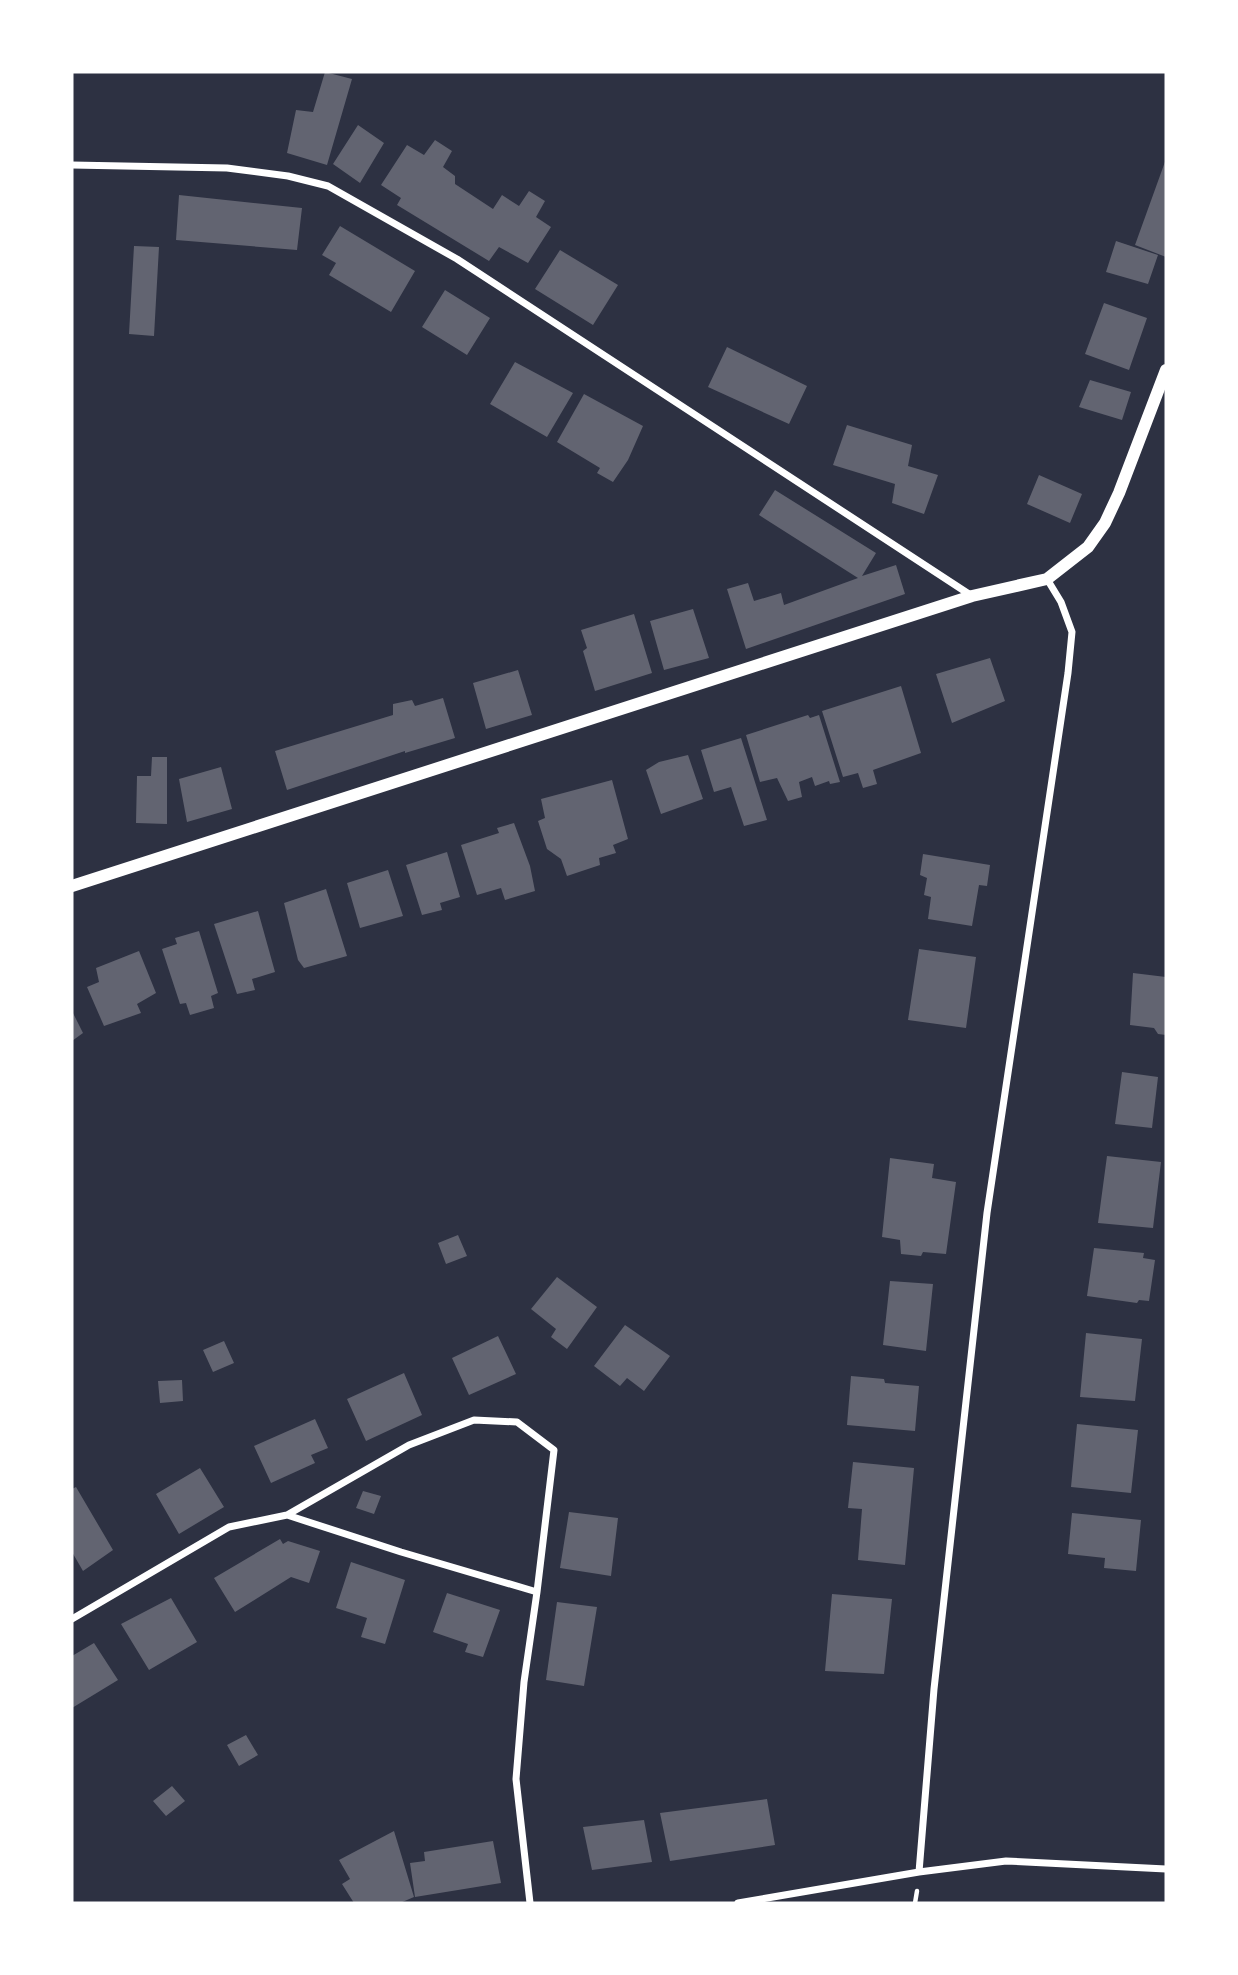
<svg xmlns="http://www.w3.org/2000/svg" width="1238" height="1975" font-family="Jost,sans-serif">
<rect width="100%" height="100%" fill="#2d3142"/>
<path fill="#626471" d="M325 72 352 79 327 165 287 153 296 110 313 112Z
M358 125 384 143 360 183 333 164Z
M435 140 452 151 443 167 455 176V184L493 209 502 195 519 206 529 191 545 201 536 217 551 227 528 263 499 247 489 261 397 205 401 198 381 185 407 145 424 155Z
M1166 159V257L1135 245Z
M179 195 302 208 297 250 176 240Z
M340 226 415 271 391 312 329 275 336 263 322 255Z
M1116 241 1158 255 1148 284 1106 272Z
M134 246 159 247 154 336 129 334Z
M560 250 618 285 593 325 535 289Z
M445 290 490 318 467 355 422 327Z
M1104 303 1147 318 1129 370 1085 354Z
M727 347 807 386 789 424 708 387Z
M515 362 573 393 547 437 490 404Z
M1090 380 1131 392 1122 420 1079 407Z
M584 394 643 426 628 460 613 482 597 473 600 468 557 442Z
M847 425 912 445 908 466 938 475 924 514 892 503 895 484 833 465Z
M1039 475 1082 494 1070 523 1027 504Z
M775 490 876 553 862 576 896 565 905 594 746 649 727 589 748 583 754 601 781 593 784 605 858 578 759 515Z
M693 609 709 658 664 670 650 621Z
M634 614 652 673 595 691 583 651 587 648 581 630Z
M990 658 1005 701 952 723 936 674Z
M518 670 532 715 486 729 473 683Z
M901 686 921 753 873 770 877 784 863 788 858 773 843 777 822 711Z
M443 698 455 738 405 753V751L287 790 275 751 393 715V704L412 700 415 706Z
M808 715 810 718 819 715 840 782 830 784 829 781 815 786 812 777 799 782 802 797 788 801 777 778 760 782 746 735Z
M741 738 767 820 744 826 731 787 714 792 701 750Z
M688 755 703 799 661 814 646 770 659 762Z
M152 757H167V824L136 823 137 776H151Z
M221 767 232 809 187 822 179 779Z
M612 780 628 839 613 845 616 853 599 858 600 865 567 876 561 859 547 849 538 821 545 818 541 799Z
M514 823 530 866 535 891 505 900 501 888 477 895 461 845 499 833 497 828Z
M447 852 460 897 440 903 442 910 422 915 406 865Z
M923 854 990 865 987 886 979 885 972 926 928 919 931 897 924 895 927 878 920 875Z
M388 870 403 916 360 928 347 883Z
M326 889 347 956 304 968 298 960 284 903Z
M258 911 275 972 252 979 255 990 237 994 214 924Z
M199 931 218 993 211 996 214 1008 190 1015 186 1003 180 1004 162 949 177 944 175 938Z
M919 949 976 957 966 1028 908 1020Z
M139 951 156 993 137 1004 141 1013 104 1026 87 987 99 982 96 968Z
M1133 973 1166 977V1035L1158 1034 1154 1028 1130 1025Z
M72 1011 83 1033 72 1041Z
M1122 1072 1158 1077 1152 1128 1115 1124Z
M1107 1156 1161 1162 1153 1228 1098 1223Z
M890 1158 934 1164 932 1178 956 1182 946 1254 923 1252 921 1256 901 1254 900 1240 882 1237Z
M458 1235 467 1256 446 1264 438 1243Z
M1094 1248 1144 1253 1143 1258 1155 1260 1149 1301 1139 1300 1137 1303 1087 1296Z
M557 1277 597 1307 567 1349 551 1337 556 1329 531 1309Z
M890 1281 933 1284 926 1351 883 1345Z
M625 1325 670 1356 644 1391 627 1378 620 1386 594 1366Z
M1086 1333 1142 1339 1135 1401 1080 1397Z
M498 1336 516 1374 469 1395 452 1358Z
M224 1341 234 1363 213 1372 203 1350Z
M404 1373 422 1415 366 1441 347 1399Z
M851 1376 884 1379 885 1383 919 1386 915 1431 847 1425Z
M182 1380 183 1401 160 1403 158 1381Z
M315 1419 328 1448 311 1455 315 1463 271 1483 254 1446Z
M1077 1424 1138 1430 1131 1493 1071 1487Z
M853 1462 914 1468 905 1565 858 1560 862 1509 848 1508Z
M200 1468 224 1507 179 1534 156 1494Z
M76 1487 113 1550 83 1571 72 1552V1489Z
M363 1491 381 1496 374 1514 356 1508Z
M569 1512 618 1518 611 1576 560 1568Z
M1072 1513 1141 1520 1136 1571 1104 1568 1105 1558 1068 1554Z
M280 1539 283 1544 288 1541 320 1551 309 1583 291 1577 235 1612 214 1578Z
M351 1562 405 1580 385 1644 361 1637 367 1618 336 1608Z
M447 1593 500 1610 483 1657 465 1652 468 1644 433 1632Z
M832 1594 892 1599 884 1674 825 1671Z
M171 1598 197 1642 149 1670 121 1624Z
M557 1602 597 1607 584 1686 546 1680Z
M94 1643 118 1680 72 1708V1656Z
M246 1735 258 1755 239 1766 227 1745Z
M172 1786 185 1801 166 1816 153 1801Z
M767 1799 775 1845 670 1861 660 1813Z
M644 1820 652 1862 592 1870 583 1827Z
M394 1831 414 1897 400 1903H354L342 1884 350 1879 339 1860Z
M493 1841 501 1883 415 1897 410 1863 425 1861 424 1852Z"/>
<g fill="none" stroke-linecap="round" stroke-linejoin="round">
<path stroke="#fff" stroke-width="4.5" d="M915 1903 917 1891"/>
<path stroke="#fff" stroke-width="7" d="M72 165 227 168 288 176 328 186 457 259 972 596
M287 1515 401 1552 537 1592
M72 1619 229 1527 287 1515 409 1445 474 1420 517 1422 554 1450 537 1592 524 1682 516 1779 530 1903
M919 1872 934 1689 987 1213 1068 673 1072 632 1061 602 1047 579
M738 1903 919 1872 1006 1861 1166 1869"/>
<path stroke="#fff" stroke-width="12" d="M72 886 972 596 1047 579 1088 547 1105 523 1119 493 1166 370"/>
</g>
<rect width="1238" height="1975" fill="none" stroke="#ffffff" stroke-width="147"/>
</svg>
